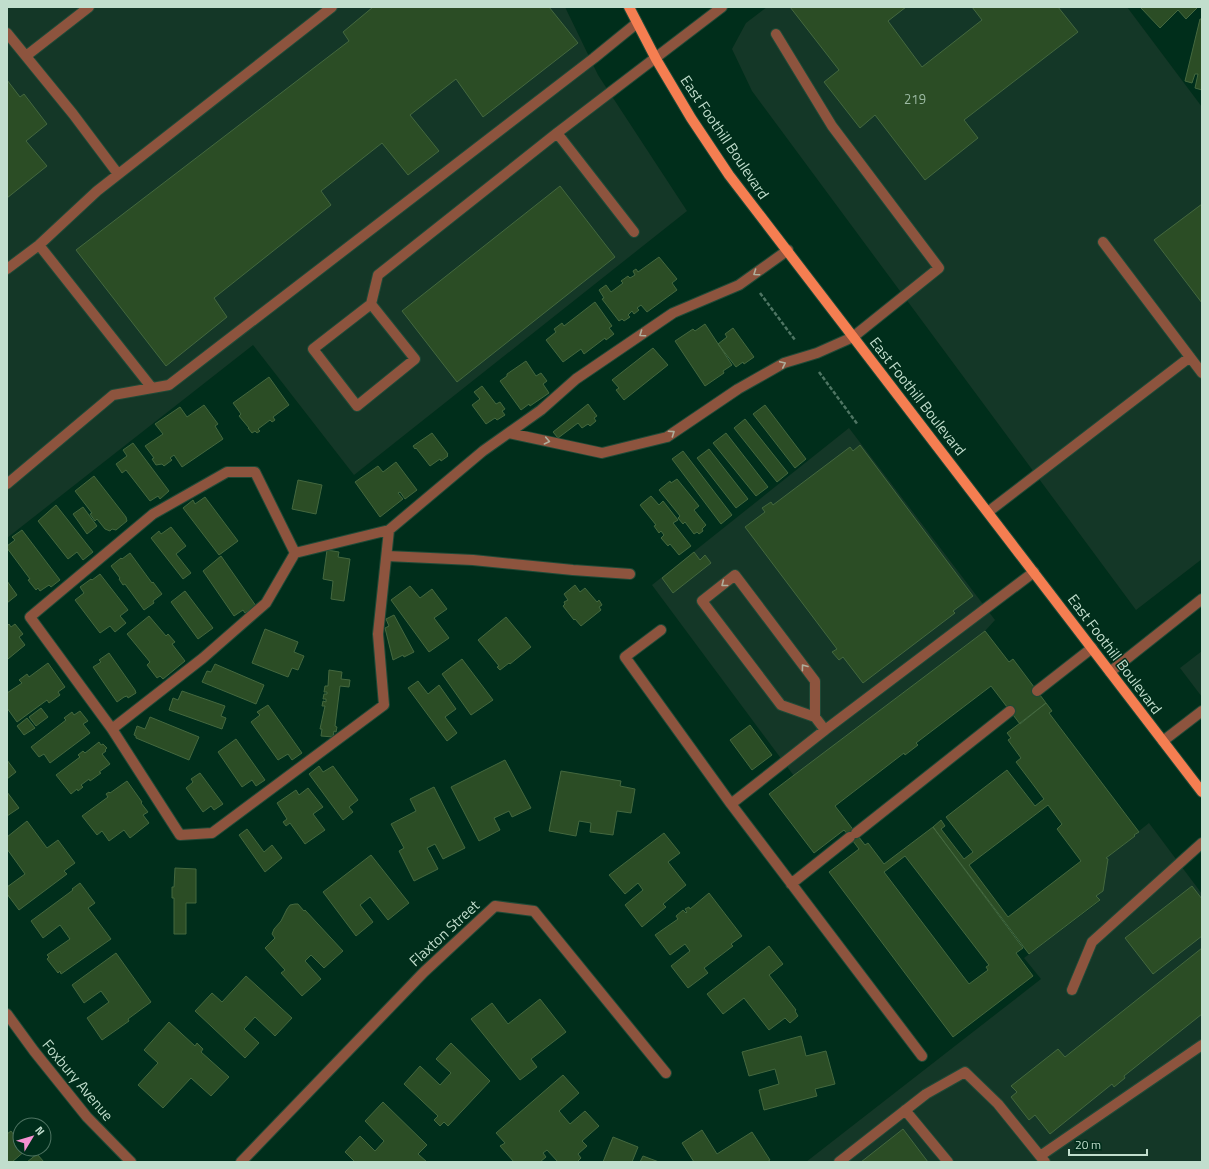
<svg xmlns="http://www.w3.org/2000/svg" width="1209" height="1169" font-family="'Titillium Web',sans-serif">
<rect width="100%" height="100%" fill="#002e1b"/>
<path fill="#143727" d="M7 7H565L598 75 687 211 354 475 253 345 7 538Z
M767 7H1127L1202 107V559L1136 610 752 91 732 49 746 23Z
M849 428 995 620 985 631 794 776 652 585Z
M1202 651V697L1180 668Z
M1149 823 1202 894V1162H806L1041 979 1024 958 1100 901 1096 896 1103 890 1108 859 1106 858 1135 836 1134 835Z"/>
<path fill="#2b4d25" stroke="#44683f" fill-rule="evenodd" d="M373 7H549L578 43 483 117 456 79 410 115 439 151 408 175 382 143 321 191 331 205 214 298 227 317 166 366 76 250 349 41 343 32Z
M790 7H906L888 21 922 67 982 20 972 7H1058L1078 32 964 120 978 138 925 180 875 115 860 128 824 82 839 70Z
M1142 7H1198L1186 19 1178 10 1160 28 1141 8Z
M1200 19H1202V90L1195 88 1198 74H1195L1192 83 1185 81Z
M7 80 20 97 24 94 47 124 26 141 47 166 7 198Z
M560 186 615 257 457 382 402 311Z
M1202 204V303L1154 240Z
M659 257 677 279 672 283 677 290 647 312 641 305 637 308 639 310 634 314 632 311 628 315 630 317 624 321 622 319 619 321 602 299 604 298 599 290 606 285 611 292 623 283 621 281 628 276 630 278 635 275 633 271 636 269 638 272Z
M595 302 612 326 609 328 614 334 606 340 605 338 584 354 581 349 563 362 546 340 556 332 554 329 562 323 564 326Z
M705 324 732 365 723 371 724 373 705 386 675 341 693 329 695 331Z
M733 328 754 357 744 364 743 362 736 367 718 344 727 337 725 334Z
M653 348 668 365 624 400 616 390 619 388 612 380Z
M526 361 536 376 541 373 547 381 543 384 549 393 530 406 529 404 521 410 500 381 507 376V374Z
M269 377 289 405 273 417 275 420 272 422 270 420 258 429 260 431 257 433 255 431 252 433 248 428H249L239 416 241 414 233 403Z
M482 386 496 404 500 402 505 409 502 411 505 415 497 420 495 418 486 424 472 405 480 399 474 392Z
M588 404 597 416 594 418 596 421 590 426 588 424 582 428 578 423 558 438 553 432Z
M204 405 218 424 215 426 223 439 182 467 174 455 170 458 172 460 164 466 162 464 156 465 152 459 154 458 145 446 163 434 155 424 180 407 187 417Z
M765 405 806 459 795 468 753 414Z
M745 419 788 473 777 482 734 428Z
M432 433 448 454 447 455 448 456 441 461 440 459 430 466 416 448 415 449 413 446Z
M726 433 768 487 756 496 713 443Z
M133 443 169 491 160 499 158 496 150 501 126 470 122 473 116 464 127 456 123 450Z
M860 445 973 596 953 611 955 613 863 683 843 657 839 660 832 652 837 649 745 527 765 512 762 508 771 502 773 505 850 447 853 451Z
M709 449 748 499 736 508 697 458Z
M683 451 732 515 721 524 672 459Z
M396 462 417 490 405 499 400 492 398 493 403 499 380 517 355 482 378 466 383 472Z
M94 476 126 517 127 521 116 530 112 529 110 531 105 529 97 519 95 521 90 514 92 513 75 491Z
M677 479 699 506 694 510 706 525 702 529 703 531 699 534 697 532 694 534 685 522 683 524 678 518 680 516 659 490 670 481 671 483Z
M298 480 322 485 316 514 292 509Z
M651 496 659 505 663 501 678 520 673 523 691 546 679 555 670 544 668 546 661 538 664 535 661 531 659 533 654 526 656 525 640 505Z
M205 497 238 541 219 555 183 508 193 500 195 504Z
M56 505 93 552 83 560 77 552 68 559 38 521Z
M83 507 97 526 87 534 73 514Z
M171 527 186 546 176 554 191 573 183 579 151 538 159 531 161 534Z
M22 530 60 580 51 587 49 585 40 591 38 588 36 590 28 580 30 579 7 548V546L15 540 12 537Z
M327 550 339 552 338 557 350 559 344 601 331 599 333 581 323 579Z
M694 552 700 560 705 555 711 563 673 593 662 578Z
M130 553 152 583 153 582 162 594 153 601 154 603 144 610 125 584 123 585 119 579 120 578 111 566 121 558 122 559Z
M221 556 256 606 245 613 243 610 234 616 203 571Z
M100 574 128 610 120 616 126 623 115 632 110 626 100 633 75 600 84 593 80 587 91 579 92 580Z
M7 581 17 595 7 603Z
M575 585 580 592 585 588 597 602 599 600 602 605 599 607 601 610 581 626 575 619 574 620 563 606 565 604 564 602 568 600 564 594Z
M410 586 420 598 432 589 447 609 434 618 449 638 429 652 391 600Z
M185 591 213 628 198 639 171 602Z
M394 615 414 652 404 657 403 655 393 660 385 628 389 626 386 619Z
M149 616 166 636 168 634 175 642 172 644 185 661 163 679 160 676 157 678 147 665 150 662 127 634Z
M506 617 531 647 510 664 509 663 500 670 497 667 499 666 478 640Z
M9 624 11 627 15 624 23 634 19 637 25 645 8 659 7 657V626Z
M265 629 298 642 294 652 304 656 298 670 292 668 288 677 252 663Z
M985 631 1009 662 1013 659 1046 703 1020 724 991 686 916 743 918 745 905 755 904 753 835 806 865 845 868 843 884 864 933 827 1023 948 1016 953 1033 976 953 1037 829 872 859 849 850 837 844 830 814 853 769 794ZM905 856 989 965 986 967 988 970 969 984 884 872Z
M109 653 135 690 136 693 128 698 127 696 124 697 117 702 93 667 101 662 99 660Z
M462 659 493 700 471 715 442 674Z
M48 663 65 687 58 692 60 695 49 703 47 700 17 722 7 708V693L22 683 19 680 27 674 29 677Z
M215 664 264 685 256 704 202 682 207 671 211 672Z
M329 670 342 672 341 679 350 680 349 687 340 686 335 726 337 727 336 732 334 731 333 737 321 736 322 729H320L325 706H322L323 701 326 702V699H323L324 694H327V692H324L325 686H328Z
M418 681 428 694 439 685 456 709 445 717 457 733 447 741 408 688Z
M182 691 225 706 221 716 226 718 222 729 169 710 173 698 178 700Z
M1046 703 1052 711 1049 713 1139 832 1134 835 1135 836 1106 858 1108 859 1103 891 1096 896 1100 900 1029 954 933 827 941 820 945 826 941 829 964 859 973 852 946 817 1007 770 1035 806 1044 799 1016 762 1021 758 1008 740 1011 738 1007 733ZM1048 805 1062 824 1057 829 1081 861 1008 917 969 865Z
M268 705 302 753 292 760 288 754 278 760 251 722 260 715 257 712Z
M41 708 48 717 36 726 29 717Z
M80 711 88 721 83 724 90 733 50 763 44 754 39 757 31 747 66 720 64 718 72 712 74 715Z
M150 717 199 737 189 760 136 738V736L134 735 137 726 145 729Z
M27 718 35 728 24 735 17 726Z
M750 725 772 755 752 770 730 740Z
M236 739 265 780 256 786 252 780 242 787 218 752Z
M99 742 101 745 103 744 107 748 105 750 106 751 102 754 110 764 99 772 101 773 90 781 89 779 81 785 83 787 78 791 77 789 71 794 56 775 80 757 78 755 83 751 85 753Z
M7 760 16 772 7 779Z
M505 760 531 808 512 817 509 811 494 818 500 830 479 841 451 787Z
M319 766 323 772 333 766 358 800 349 807 353 812 343 820 309 774Z
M561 771 621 781 620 786 635 789 631 813 617 811 613 835 590 832 591 823 579 821 576 836 549 831Z
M200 773 223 804 214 810 211 806 203 812 186 788 193 782 191 779Z
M127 781 142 802 141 803 148 812 143 815 149 823 130 838 124 830 109 841 102 831 97 835 82 816 108 797 106 794 109 792 110 793Z
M434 787 465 848 443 859 435 844 427 848 438 869 414 881 399 851 404 848 391 824 416 811 410 799Z
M308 788 323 807 313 814 325 830 305 844 290 823 286 826 283 822 287 819 277 803 296 790 299 795Z
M7 792 19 808 7 816Z
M27 821 47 848 58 840 75 863 64 871 67 874 19 910 7 894V887L25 874 7 849V837Z
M247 829 264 852 272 845 282 858 265 872 239 835Z
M664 833 680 853 668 862 686 885 663 904 666 907 642 927 625 905 643 890 638 883 625 894 609 875Z
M371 855 409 903 388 920 370 897 360 905 373 922 356 936 323 892Z
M175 868 196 869V903H186V934H174V898H172V887H174Z
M80 883 95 903 88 908 111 939 61 974 60 971 58 973 47 959 49 957 47 955 70 939 60 925 43 938 31 921 73 890 72 889Z
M1192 886 1202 899V936L1153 974 1125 938Z
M709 893 742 936 731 944 733 946 704 968 708 973 688 988 671 966 690 951 685 944 670 955 655 935 678 919 676 916 683 910 686 913 687 912 685 909 689 907 690 909Z
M295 904H298L304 911 305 910 343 951 324 968 311 955 305 961 321 979 302 996 281 973 285 970 265 948 275 938 272 934 274 929 281 921 287 909 290 905Z
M769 946 783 964 769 975 796 1010 795 1011 798 1016 790 1023 785 1018 769 1030 744 998 723 1014 707 994Z
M1202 948V1014L1124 1076 1125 1078 1114 1087 1112 1084 1050 1134 1035 1115 1029 1120 1011 1097 1017 1092 1011 1086 1058 1049 1065 1057Z
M116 953 151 1002 128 1019 129 1021 102 1040 87 1018 109 1002 101 991 84 1003 72 985Z
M246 976 292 1018 275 1036 255 1017 244 1029 259 1043 245 1058 195 1011 212 993 222 1002Z
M540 999 566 1032 531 1059 537 1067 520 1080 471 1019 492 1003 508 1024Z
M169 1022 195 1046 197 1043 203 1049 201 1052 229 1077 211 1096 191 1078 163 1108 138 1085 158 1063 144 1050Z
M801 1036 806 1056 826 1051 835 1084 815 1089 817 1096 764 1110 759 1090 779 1084 775 1069 749 1076 742 1052Z
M451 1043 490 1081 448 1126 444 1122 440 1126 434 1120 438 1116 404 1084 420 1066 440 1085 451 1073 436 1059Z
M563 1075 579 1093 559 1111 570 1124 585 1111 599 1126 582 1141 587 1146 578 1154 581 1158 577 1162H558L547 1150 543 1153 546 1157 540 1162H514L500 1146 505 1143 496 1133Z
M383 1102 427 1145 418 1154 427 1162H355L345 1152 360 1136 375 1151 384 1141 365 1121Z
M903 1129 928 1162H861Z
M702 1130 717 1154 752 1132 770 1160 767 1162H694L682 1143Z
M11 1131 20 1143V1149L26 1150 12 1162H7V1134Z
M613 1137 638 1147 632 1162H603Z
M37 1154 44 1162H27Z
M643 1156 659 1162H640Z"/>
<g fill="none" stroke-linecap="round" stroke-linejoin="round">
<g stroke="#1f4a37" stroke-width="12">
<path id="service" d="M7 33 73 114 118 174
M26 56 89 7
M634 232 557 133 722 7
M1103 242 1202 373
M39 245 152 388
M7 269 39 245 97 191 332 7
M371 304 415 359 357 406 313 349 371 304 378 275 557 133
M509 433 602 453 667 437 738 389 784 363 817 353 853 337 939 268 832 126 776 34
M7 484 113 395 169 385 594 58 637 23
M988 512 1190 357
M389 530 378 634 384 705 212 833 180 835 112 729 203 658 266 603 295 553 389 530 483 451 541 410 576 379 673 313 739 285 788 250
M387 556 473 560 573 570 630 574
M661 630 625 657 731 804 825 730
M1110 672 1202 599
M1037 691 1092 648
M815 717V681L735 575 702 601 781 705 815 717 825 730 1034 572
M112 729 30 617 153 514 227 472H255L295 553
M1163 741 1202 711
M731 804 922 1056
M856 833 1010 711
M791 884 850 837
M1072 990 1092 942 1202 843
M905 1110 948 1162
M839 1162 926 1094 965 1072 998 1104 1040 1156
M1045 1162 1040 1156 1202 1045"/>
</g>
<g stroke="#1f4a37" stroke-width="12">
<path id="minor" d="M7 1014 34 1051 87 1117 131 1162
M241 1162 424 972 495 906 534 911 666 1073"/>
</g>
<g stroke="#1f4a37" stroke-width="12">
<path id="primary" d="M629 7 656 59 691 118 729 175 1202 792"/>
</g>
<path stroke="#4e7563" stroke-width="2.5" stroke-dasharray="4 2" stroke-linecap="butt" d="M760 293 795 340
M819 372 858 425"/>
<use href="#service" stroke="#8d543e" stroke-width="10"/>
<use href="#minor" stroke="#8d543e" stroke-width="10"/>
<use href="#primary" stroke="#f57e51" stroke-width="10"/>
</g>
<defs><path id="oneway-chevron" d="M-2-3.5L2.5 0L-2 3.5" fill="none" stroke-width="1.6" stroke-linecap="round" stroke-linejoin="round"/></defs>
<g stroke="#afae9b">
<use href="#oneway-chevron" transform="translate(756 273) rotate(145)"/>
<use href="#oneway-chevron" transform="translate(642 334) rotate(145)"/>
<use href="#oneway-chevron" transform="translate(783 364) rotate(-25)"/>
<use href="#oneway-chevron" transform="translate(672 433) rotate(-34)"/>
<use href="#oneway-chevron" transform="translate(547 441) rotate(12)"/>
<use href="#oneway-chevron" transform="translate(724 584) rotate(142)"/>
<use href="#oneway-chevron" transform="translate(804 667) rotate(-127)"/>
</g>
<g text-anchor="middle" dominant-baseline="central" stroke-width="3" stroke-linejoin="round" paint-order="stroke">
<g font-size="13" fill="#9cbaa3">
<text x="915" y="99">219</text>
</g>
<g font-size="15" fill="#c1decd" stroke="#002e1b">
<text transform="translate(725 137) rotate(56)">East Foothill Boulevard</text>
<text transform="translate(918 396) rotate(52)">East Foothill Boulevard</text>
<text transform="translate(1115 654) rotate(53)">East Foothill Boulevard</text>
<text transform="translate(444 933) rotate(-43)">Flaxton Street</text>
<text transform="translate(78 1080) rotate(50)">Foxbury Avenue</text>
</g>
</g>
<rect width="1209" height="1169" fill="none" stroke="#c1decd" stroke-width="16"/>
<g transform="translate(32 1137) rotate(52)"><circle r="19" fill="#002e1b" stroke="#4d7462"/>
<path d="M0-3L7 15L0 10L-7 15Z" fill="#f591d2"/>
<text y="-6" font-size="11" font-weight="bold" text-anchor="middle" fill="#c1decd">N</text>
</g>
<path d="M1069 1149v6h78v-6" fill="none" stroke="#c1decd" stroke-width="2"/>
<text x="1075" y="1149" font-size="12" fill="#c1decd" stroke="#002e1b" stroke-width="3" paint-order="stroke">20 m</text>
</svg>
